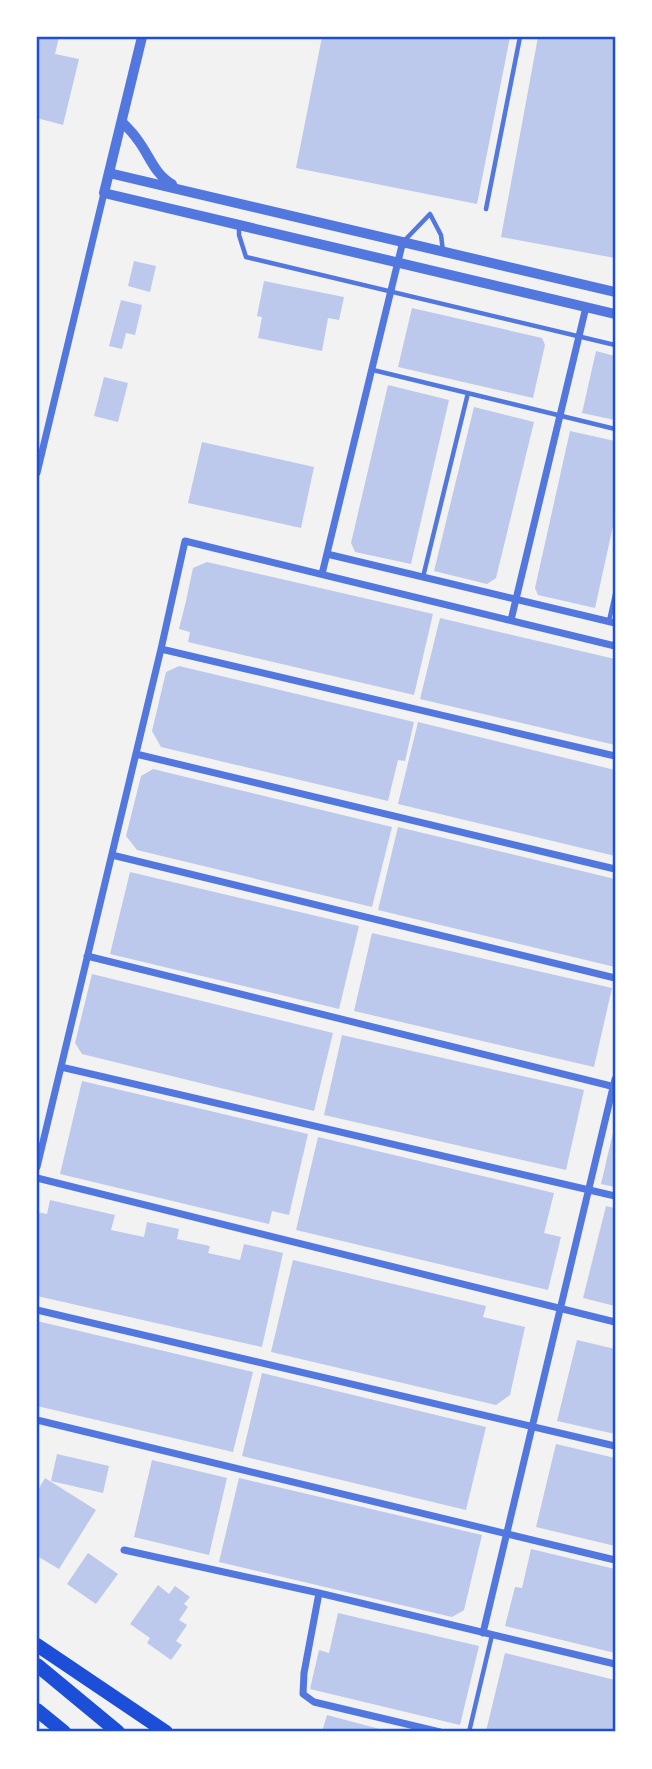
<svg xmlns="http://www.w3.org/2000/svg" width="652" height="1769" font-family="'Public Sans',sans-serif">
<rect width="100%" height="100%" fill="#f2f2f2"/>
<path fill="#bdc9ec" d="M37 37H59L55 54 79 59 63 125 37 118Z
M322 37H510L477 204 296 168Z
M538 37H615V258L501 237Z
M134 261 156 266 150 292 128 286Z
M264 281 344 297 339 320 328 318 322 351 258 338 262 317 257 316Z
M121 300 142 305 135 335 126 333 122 349 109 346Z
M412 308 542 338 545 345 533 398 398 367Z
M596 351 615 356V420L582 413Z
M104 377 128 383 118 422 94 416Z
M388 385 449 400 411 564 355 552 351 543Z
M474 407 534 422 496 578 487 584 434 571Z
M570 431 615 441V517L595 608 538 595 535 588Z
M202 442 314 467 301 528 188 503Z
M207 562 433 614 414 695 188 642 190 632 179 629 186 601 193 568Z
M440 618 615 659V745L420 699Z
M179 666 414 722 405 761 398 760 388 801 161 747 152 731 166 672Z
M418 722 615 770V856L398 804Z
M153 769 392 827 372 907 137 850 126 836 141 776Z
M398 827 615 879V967L378 910Z
M130 872 359 926 339 1009 110 954Z
M372 933 612 988 594 1067 354 1011Z
M92 974 333 1033 314 1111 82 1054 75 1043Z
M342 1035 584 1090 566 1170 324 1115Z
M82 1081 308 1134 289 1215 272 1211 269 1224 60 1174Z
M614 1128H615V1187L601 1184Z
M318 1137 554 1193 544 1233 561 1237 548 1290 296 1230Z
M50 1200 115 1215 111 1230 144 1237 147 1222 179 1229 177 1239 210 1246 208 1253 240 1260 244 1244 283 1253 262 1347 37 1296V1212L47 1214Z
M606 1206 615 1208V1306L583 1298Z
M293 1260 486 1306 483 1317 525 1327 510 1395 496 1405 271 1352Z
M37 1321 253 1372 233 1452 37 1406Z
M577 1340 615 1349V1434L557 1421Z
M262 1373 486 1427 466 1510 242 1456Z
M556 1444 615 1458V1546L536 1527Z
M57 1454 109 1466 103 1493 51 1481Z
M152 1460 227 1478 209 1555 134 1537Z
M45 1478 96 1510 59 1569 37 1556V1492Z
M239 1478 482 1535 464 1610 452 1617 219 1562Z
M531 1549 615 1569V1653L505 1626 515 1587 522 1588Z
M88 1553 118 1574 96 1604 67 1584Z
M158 1585 169 1594 175 1586 190 1597 184 1604 188 1607 179 1620 187 1625 176 1641 182 1645 171 1660 147 1643 150 1638 130 1624Z
M338 1613 479 1646 460 1725 310 1689 319 1650 329 1653Z
M505 1653 615 1680V1732L486 1731Z
M327 1715 387 1731V1732H322Z"/>
<g fill="none" stroke-linecap="round" stroke-linejoin="round">
<path stroke="#5277de" stroke-width="4.5" d="M486 209 520 37
M239 225V235L246 257 615 345
M404 241 430 214 441 235 443 251
M373 370 615 429
M423 577 468 393
M609 621 615 594
M469 1732 492 1635"/>
<path stroke="#5277de" stroke-width="7" d="M37 473 104 193
M327 554 615 623
M322 574 403 241
M511 620 586 307
M161 649 615 756
M136 754 615 869
M112 855 615 978
M87 956 615 1087
M61 1067 615 1196
M37 1167 161 649 185 541 615 646
M37 1178 615 1322
M37 1310 615 1446
M37 1420 615 1560
M124 1550 319 1593 615 1664
M319 1593 304 1673 303 1694 314 1702 440 1732
M483 1633 615 1079"/>
<path stroke="#5277de" stroke-width="10" d="M142 37 104 193 615 314
M122 122C127 127 133 133 137 139 149 154 154 174 172 184
M109 173 615 292"/>
<path stroke="#1d4ed8" stroke-width="14" d="M37 1645 166 1732
M37 1665 118 1732
M37 1710 64 1732"/>
</g>
<rect width="652" height="1769" fill="none" stroke="#ffffff" stroke-width="77"/>
<rect x="38" y="38" width="576" height="1692" fill="none" stroke="#1d4ed8" stroke-width="2.5"/>
</svg>
